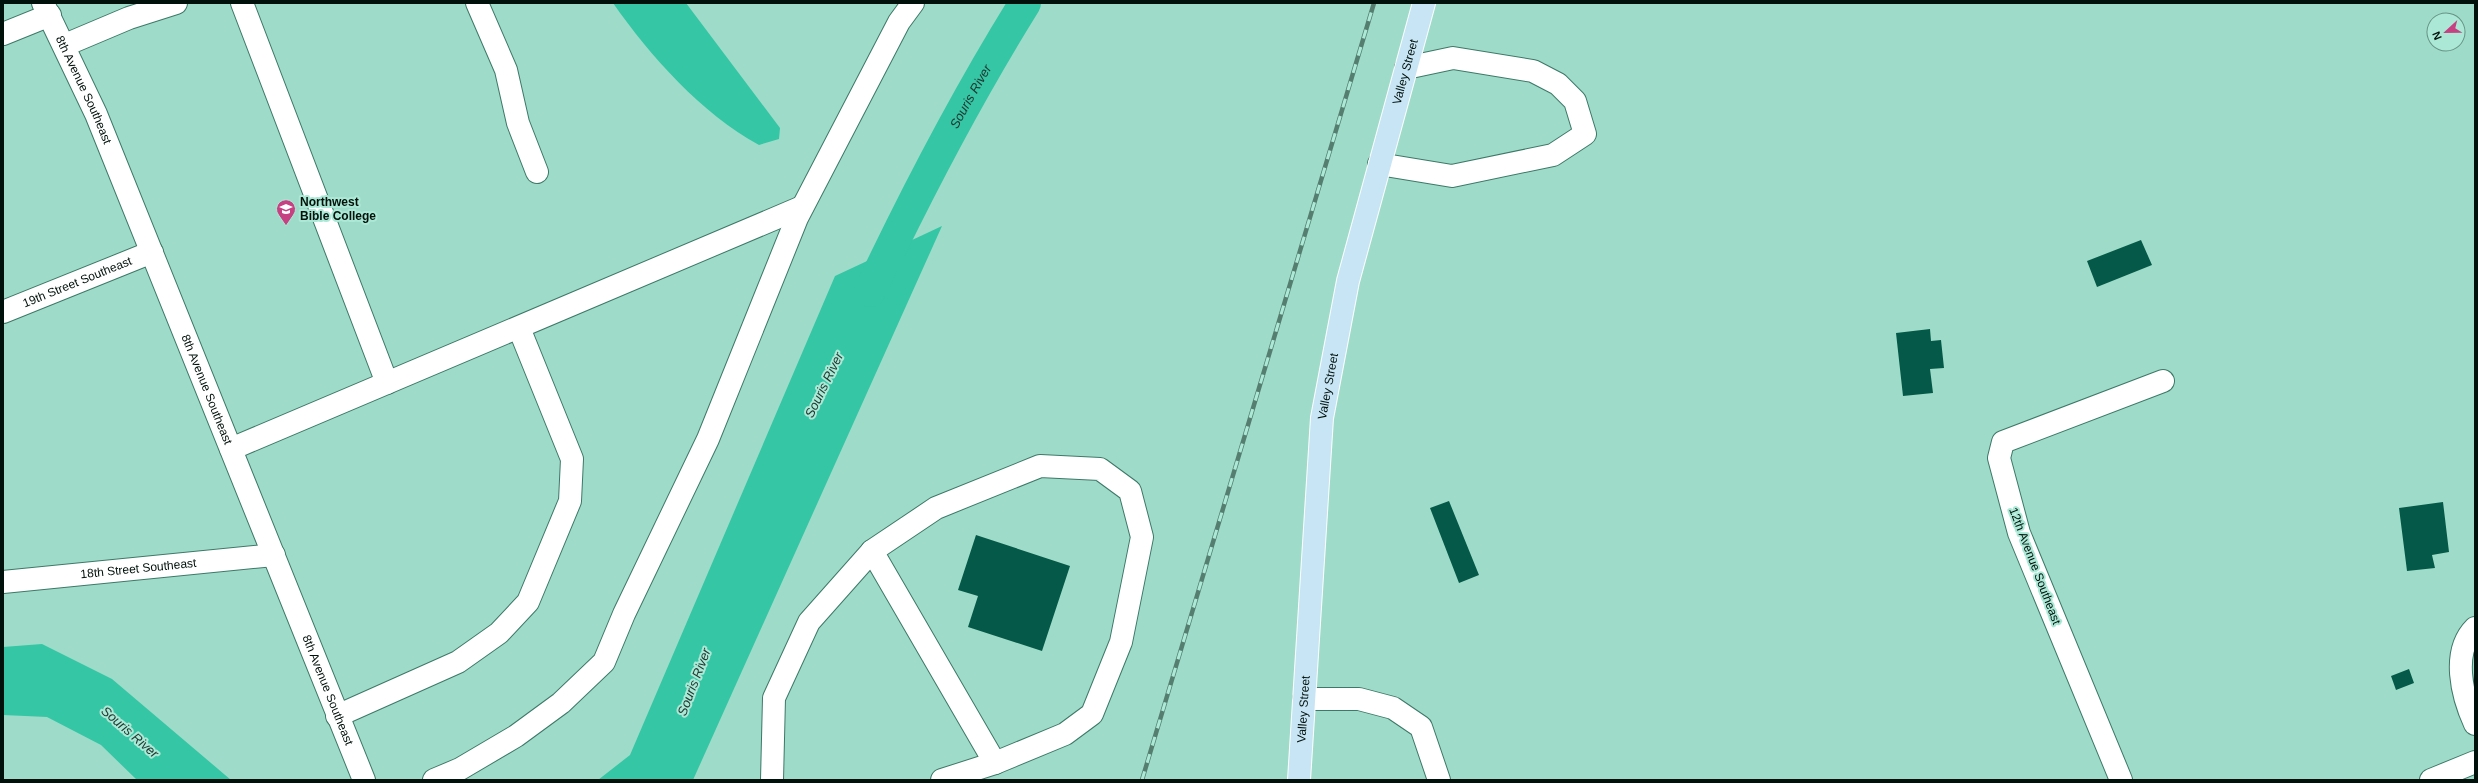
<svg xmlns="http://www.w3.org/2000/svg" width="2478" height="783" font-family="Arial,sans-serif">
<rect width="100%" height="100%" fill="#9edcc9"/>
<path fill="#35c6a5" d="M613 3H686L780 128 779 139 759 145C701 113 651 57 613 3Z
M942 226 693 780H598L630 755 835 276Z
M42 644 112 679 231 780H137L101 745 47 717 3 715V647Z"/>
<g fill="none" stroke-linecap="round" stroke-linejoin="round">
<path stroke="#35c6a5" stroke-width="32" id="s1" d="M870 291C917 192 967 96 1025 3"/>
</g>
<path fill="#055948" d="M2141 240 2152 265 2097 287 2087 261Z
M1930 329 1931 341 1941 340 1944 368 1930 369 1933 393 1903 396 1896 333Z
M1449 501 1479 575 1459 583 1430 508Z
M2443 502 2449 552 2432 555 2435 568 2407 571 2399 508Z
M976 535 1070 566 1042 651 968 627 978 596 958 590Z
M2409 669 2414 683 2396 690 2391 676Z"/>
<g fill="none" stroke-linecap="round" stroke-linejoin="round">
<g stroke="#3d7868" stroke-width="24">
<g id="minor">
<path id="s2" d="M43 3 96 114 364 780"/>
<path d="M242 3 387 383"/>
<path d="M477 3 506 70 518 123 537 172"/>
<path d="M3 34 50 15"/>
<path d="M65 45 129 18 176 3"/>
<path d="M1379 164 1452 176 1553 155 1585 134 1575 101 1558 84 1533 71 1453 58 1406 68"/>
<path id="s3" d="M3 312 152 252"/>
<path d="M231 449 802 207"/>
<path d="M872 551 995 763"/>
<path id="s4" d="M3 582 274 555"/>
<path d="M2475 628C2451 652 2462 696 2475 724"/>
<path d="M1304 699H1359L1393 708 1421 727 1439 780"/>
<path d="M337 716 458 662 499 633 528 602 570 501 572 459 519 328"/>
<path d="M434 780 460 769 516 736 561 703 604 662 624 614 708 439 797 218 899 22 913 3"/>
<path d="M772 780 774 698 809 622 872 551 936 508 1040 466 1100 469 1130 491 1142 537 1121 642 1092 714 1065 734 995 763 942 780"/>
<path d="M2121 780 2019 533 1999 458 2003 442 2163 381"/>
<path d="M2431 780 2475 762"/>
</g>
</g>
<g stroke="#fff" stroke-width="24">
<g id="major">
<path id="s5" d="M1299 780 1322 418 1348 281 1424 3"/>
</g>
</g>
<use href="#minor" stroke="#fff" stroke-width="22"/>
<use href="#major" stroke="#c8e5f5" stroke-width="22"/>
<g stroke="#557e71" stroke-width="4.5">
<path id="rail" d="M1142 780 1374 3"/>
</g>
<use href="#rail" stroke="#abe9d6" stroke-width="3" stroke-dasharray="9" stroke-linecap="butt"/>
</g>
<defs>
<g id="school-pin" transform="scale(1)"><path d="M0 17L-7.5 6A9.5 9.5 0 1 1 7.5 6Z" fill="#c64182" stroke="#abe9d6"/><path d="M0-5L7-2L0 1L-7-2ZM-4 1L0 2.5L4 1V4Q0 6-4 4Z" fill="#fff"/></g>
</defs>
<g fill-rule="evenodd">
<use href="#school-pin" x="286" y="209"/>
</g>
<g text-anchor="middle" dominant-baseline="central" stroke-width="4" stroke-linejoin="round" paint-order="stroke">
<g font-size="12" fill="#00110b" stroke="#abe9d6">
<text stroke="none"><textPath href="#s5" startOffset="719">Valley Street</textPath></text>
<text stroke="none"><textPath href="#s2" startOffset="96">8th Avenue Southeast</textPath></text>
<text stroke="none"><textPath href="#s3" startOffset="80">19th Street Southeast</textPath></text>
<text stroke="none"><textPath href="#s5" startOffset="395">Valley Street</textPath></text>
<text stroke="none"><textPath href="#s2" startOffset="420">8th Avenue Southeast</textPath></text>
<text transform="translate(2035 566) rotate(69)">12th Avenue Southeast</text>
<text stroke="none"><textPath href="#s4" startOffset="136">18th Street Southeast</textPath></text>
<text stroke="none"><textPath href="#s2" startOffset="744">8th Avenue Southeast</textPath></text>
<text stroke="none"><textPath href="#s5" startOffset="71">Valley Street</textPath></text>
</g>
<g font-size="12" font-weight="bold" fill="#00110b" stroke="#abe9d6" text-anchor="start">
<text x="300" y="202">Northwest<tspan x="300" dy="14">Bible College</tspan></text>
</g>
<g font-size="13" font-style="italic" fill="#213831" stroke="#abe9d6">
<text stroke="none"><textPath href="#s1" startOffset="219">Souris River</textPath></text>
<text transform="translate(824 385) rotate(-64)">Souris River</text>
<text transform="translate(694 682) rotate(-69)">Souris River</text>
<text transform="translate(130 732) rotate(41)">Souris River</text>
</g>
</g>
<rect width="2478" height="783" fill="none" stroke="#00110b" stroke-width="8"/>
<g transform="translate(2446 32) rotate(248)"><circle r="19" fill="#abe9d6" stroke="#679385"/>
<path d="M0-3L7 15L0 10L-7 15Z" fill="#c64182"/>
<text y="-6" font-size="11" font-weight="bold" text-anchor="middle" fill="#00110b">N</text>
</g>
</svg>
